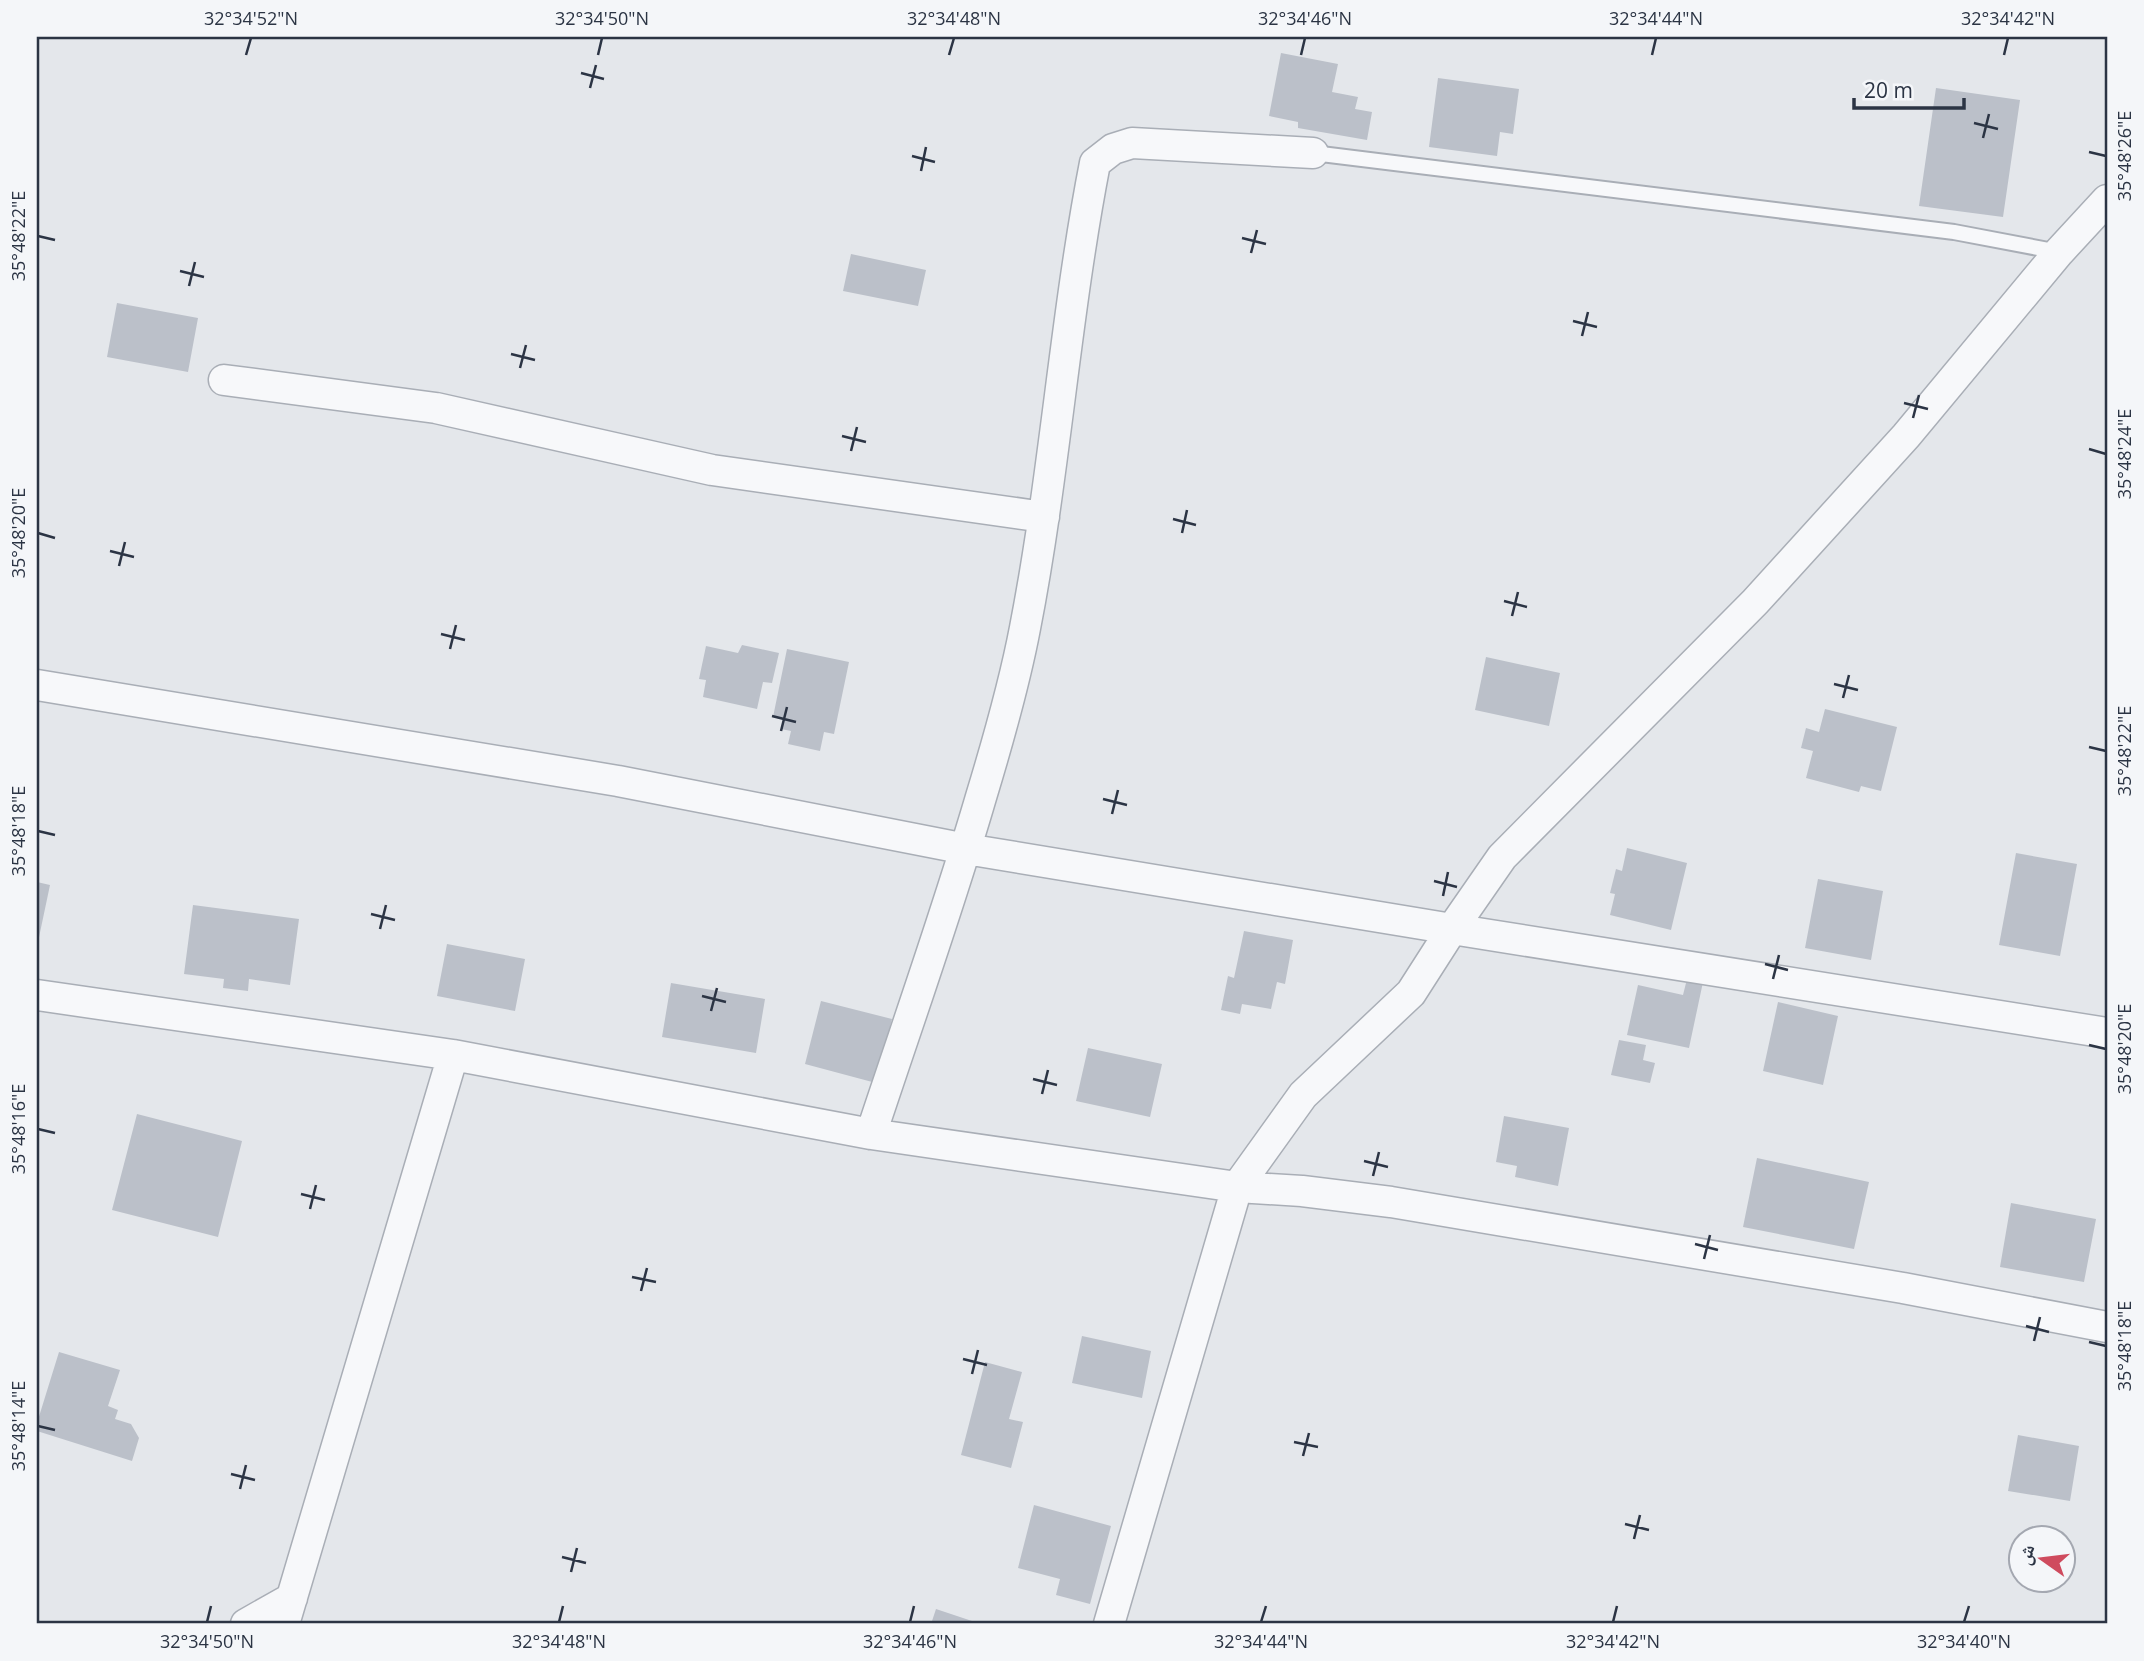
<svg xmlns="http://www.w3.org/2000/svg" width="2144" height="1661" font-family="'Open Sans','Noto Naskh Arabic',sans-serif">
<rect width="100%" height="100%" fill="#e4e7eb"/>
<path fill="#bbc0c9" d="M1281 53 1338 64 1332 92 1358 97 1355 109 1372 112 1367 140 1298 128V122L1269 116Z
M1438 78 1519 89 1513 134 1500 132 1497 156 1429 147Z
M1936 88 2020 100 2003 217 1919 206Z
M851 254 926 270 918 306 843 291Z
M117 303 198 318 188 372 107 357Z
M742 645 779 653 772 683 763 682 757 709 703 697 706 680 699 679 706 646 738 653Z
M787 649 849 662 834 734 824 732 820 751 788 744 791 731 781 729 784 720 773 717Z
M1486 657 1560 673 1549 726 1475 710Z
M1825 709 1897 727 1881 791 1861 786 1859 792 1806 778 1813 751 1801 748 1806 728 1819 732Z
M1627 848 1687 863 1671 930 1610 915 1615 894 1610 893 1616 869 1622 871Z
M2016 853 2077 864 2060 956 1999 945Z
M1818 879 1883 891 1871 960 1805 948Z
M37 882 50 885 38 942H37Z
M193 905 299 919 290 985 249 979 248 991 223 988 224 979 184 974Z
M1244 931 1293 940 1285 984 1277 982 1271 1009 1242 1004 1240 1014 1221 1010 1228 976 1234 978Z
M447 944 525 959 515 1011 437 996Z
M1687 979 1703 982 1689 1048 1627 1035 1638 985 1683 995Z
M671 983 765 999 756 1053 662 1037Z
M821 1001 892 1019 876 1083 805 1064Z
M1778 1002 1838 1016 1823 1085 1763 1071Z
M1619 1040 1646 1045 1643 1060 1655 1063 1650 1083 1611 1075Z
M1088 1048 1162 1064 1150 1117 1076 1101Z
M137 1114 242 1141 218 1237 112 1210Z
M1504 1116 1569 1128 1558 1186 1515 1177 1517 1166 1496 1162Z
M1757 1158 1869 1182 1854 1249 1743 1227Z
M2011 1203 2096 1219 2084 1282 2000 1267Z
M1082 1336 1151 1351 1142 1398 1072 1383Z
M59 1352 120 1370 108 1406 118 1410 115 1419 131 1424 139 1438 132 1461 37 1431V1423Z
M985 1362 1022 1372 1009 1419 1023 1422 1011 1468 961 1455Z
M2018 1435 2079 1446 2070 1501 2008 1491Z
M1034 1505 1111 1526 1090 1604 1056 1595 1060 1579 1018 1568Z
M936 1609 981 1624H931Z"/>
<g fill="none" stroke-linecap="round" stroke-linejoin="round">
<g stroke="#a9aeb6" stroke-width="18">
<path id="lane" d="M1313 153 1954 232 2059 252"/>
</g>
<g stroke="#a9aeb6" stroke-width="33">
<path id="street" d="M224 380 436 408 712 470 1044 517
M37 685 618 781 966 849 1452 929 2107 1033
M37 995 453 1055 871 1134 1237 1187 1302 1191 1391 1202 1903 1288 2107 1327
M871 1134C908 1022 948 910 981 797 998 741 1014 686 1025 628 1055 474 1065 317 1095 163L1113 149 1132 143 1313 153
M246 1624 292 1598
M284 1624 453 1055
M1109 1624 1237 1187 1303 1095 1411 993 1452 929 1502 857 1755 602 1906 436 2059 252 2107 200"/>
</g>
<use href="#lane" stroke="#f7f8fa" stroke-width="14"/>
<use href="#street" stroke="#f7f8fa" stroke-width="30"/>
</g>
<path fill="none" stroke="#2b3444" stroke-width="2.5" d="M246 55 251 38M598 55 602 38M949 55 954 38M1301 55 1305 38M1652 55 1656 38M2004 55 2008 38M581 73 604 79M590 88 596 65M1974 123 1998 129M1983 138 1989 114M2089 152 2106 156M912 156 935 162M921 171 926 147M38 236 55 240M1242 238 1266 244M1251 253 1257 230M180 271 204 277M189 286 195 262M1573 321 1597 327M1582 336 1588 312M511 354 535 360M520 368 526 345M1904 403 1928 409M1913 418 1919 395M842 436 866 442M2089 449 2106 454M851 451 857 427M1173 519 1196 525M38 533 55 538M1182 533 1187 510M110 551 134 557M119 566 125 542M1504 601 1527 607M1512 616 1518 592M441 634 465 640M450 649 456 625M1834 684 1858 690M1843 698 1849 675M772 716 796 722M781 731 787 707M2089 747 2106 751M1103 799 1127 805M1112 814 1118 790M38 831 55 835M1434 881 1457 887M1443 896 1448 872M371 914 395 920M380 929 386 905M1765 964 1788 970M1773 979 1779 955M702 996 726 1002M711 1011 717 988M2089 1045 2106 1049M1033 1079 1057 1085M1042 1094 1048 1070M38 1129 55 1133M1364 1161 1388 1167M1373 1176 1379 1152M301 1194 325 1200M310 1209 316 1185M1695 1244 1718 1250M1704 1259 1710 1235M632 1277 656 1282M641 1291 647 1268M2026 1326 2049 1332M2034 1341 2040 1317M2089 1342 2106 1346M963 1359 987 1365M972 1374 978 1350M38 1426 55 1430M1294 1442 1318 1447M1303 1456 1309 1433M231 1474 255 1480M240 1489 246 1465M1625 1524 1649 1530M1634 1539 1640 1515M562 1557 586 1563M571 1572 577 1548M207 1622 211 1606M559 1622 563 1606M910 1622 914 1606M1261 1622 1266 1606M1613 1622 1617 1606M1964 1622 1969 1606"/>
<rect width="2144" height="1661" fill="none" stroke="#f4f6f9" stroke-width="77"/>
<g transform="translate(2042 1559) rotate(284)"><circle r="33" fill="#f4f6f9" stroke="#a4a8b1" stroke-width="2"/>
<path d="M0-5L12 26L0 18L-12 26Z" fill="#cf4b5e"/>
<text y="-10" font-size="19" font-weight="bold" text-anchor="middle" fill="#2b3444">ش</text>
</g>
<path d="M1854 98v10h110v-10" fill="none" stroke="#2b3444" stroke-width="3.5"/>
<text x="1864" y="98" font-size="21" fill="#2b3444" stroke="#f4f6f9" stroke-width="5" paint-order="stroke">20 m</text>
<rect x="38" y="38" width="2068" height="1584" fill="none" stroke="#2b3444" stroke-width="2.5"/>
<g font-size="18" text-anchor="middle" fill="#2b3444">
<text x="251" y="25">32°34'52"N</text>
<text x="602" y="25">32°34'50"N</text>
<text x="954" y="25">32°34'48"N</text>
<text x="1305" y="25">32°34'46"N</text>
<text x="1656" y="25">32°34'44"N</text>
<text x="2008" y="25">32°34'42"N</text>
<text transform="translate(2125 156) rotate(-90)" y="6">35°48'26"E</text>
<text transform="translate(19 236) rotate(-90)" y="6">35°48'22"E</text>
<text transform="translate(2125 454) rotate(-90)" y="6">35°48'24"E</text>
<text transform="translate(19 533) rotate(-90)" y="6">35°48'20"E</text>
<text transform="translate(2125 751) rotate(-90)" y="6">35°48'22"E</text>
<text transform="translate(19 831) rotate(-90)" y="6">35°48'18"E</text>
<text transform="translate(2125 1049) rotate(-90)" y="6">35°48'20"E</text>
<text transform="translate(19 1129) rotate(-90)" y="6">35°48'16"E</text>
<text transform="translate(2125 1346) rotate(-90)" y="6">35°48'18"E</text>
<text transform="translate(19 1426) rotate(-90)" y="6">35°48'14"E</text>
<text x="207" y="1648">32°34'50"N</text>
<text x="559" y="1648">32°34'48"N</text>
<text x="910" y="1648">32°34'46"N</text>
<text x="1261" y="1648">32°34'44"N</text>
<text x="1613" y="1648">32°34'42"N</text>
<text x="1964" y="1648">32°34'40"N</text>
</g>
</svg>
